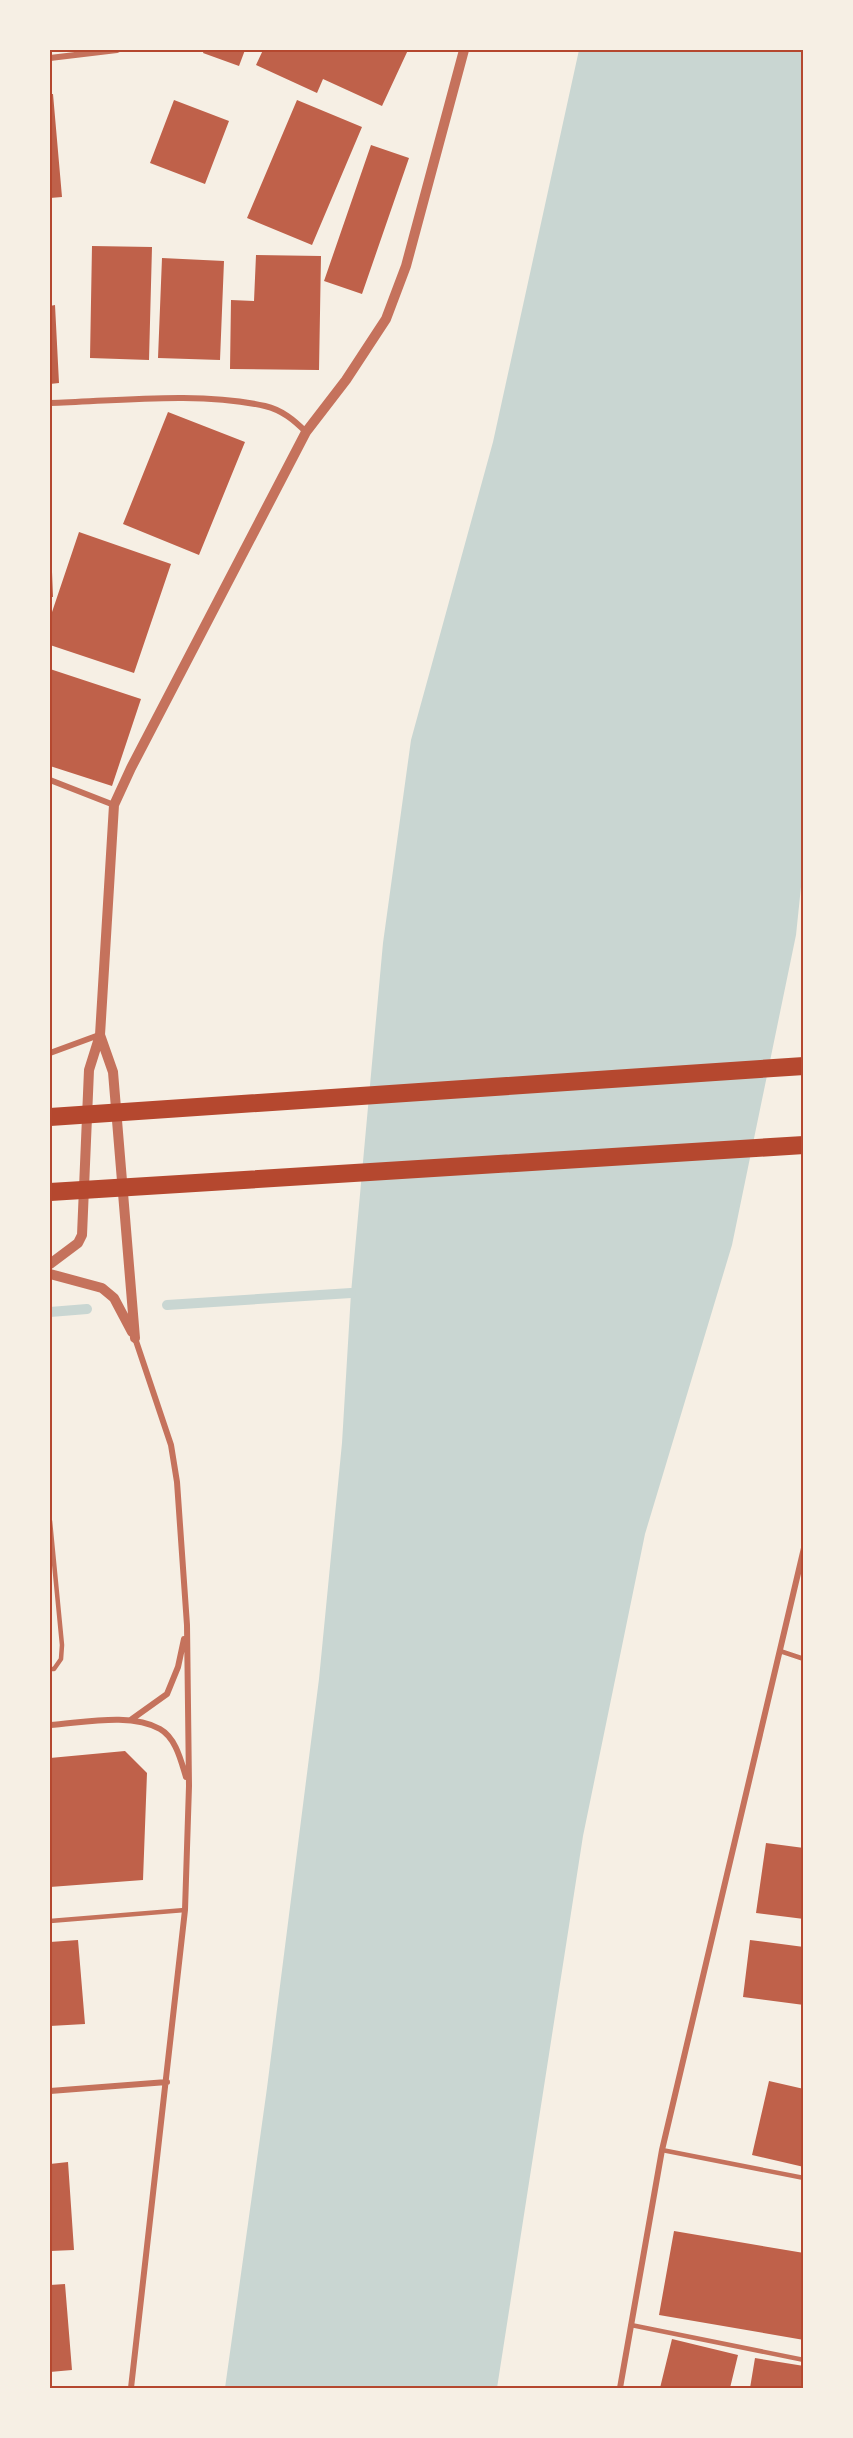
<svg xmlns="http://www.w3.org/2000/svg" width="853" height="2438" font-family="Figtree,sans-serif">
<rect width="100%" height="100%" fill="#f6efe4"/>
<path fill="#c9d6d2" d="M579 50H803L804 858 796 935 732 1245 645 1534 583 1836 497 2388H225L267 2088 319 1679 342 1443 351 1293 383 943 411 740 493 442Z"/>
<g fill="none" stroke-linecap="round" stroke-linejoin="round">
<path stroke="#c9d6d2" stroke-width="10" d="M167 1305 351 1293
M50 1312 87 1309"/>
</g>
<path fill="#bf614a" d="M204 50H245L239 66 203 53Z
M263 50H408L382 106 323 79 317 93 256 65Z
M50 94H53L62 197 50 198Z
M174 100 229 121 205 184 150 163Z
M297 100 362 127 312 245 247 218Z
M371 145 409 158 362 294 324 281Z
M92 246 152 247 149 360 90 358Z
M256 255 321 256 319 370 230 369 231 300 254 301Z
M162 258 224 261 220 360 158 358Z
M55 305 59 383 50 384V306Z
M168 412 245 442 199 555 123 524Z
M79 532 171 564 134 673 50 645V618Z
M50 547H51L53 597H50Z
M50 669 141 699 112 786 50 766Z
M125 1751 147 1773 143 1880 50 1887V1758Z
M766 1843 804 1848V1919L756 1913Z
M78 1940 85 2024 50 2026V1942Z
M750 1940 804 1947V2005L743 1997Z
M769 2081 804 2089V2167L752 2155Z
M68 2162 74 2250 50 2251V2164Z
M674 2231 804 2253V2340L659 2315Z
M65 2284 72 2370 50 2372V2285Z
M672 2339 738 2355 730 2388H660Z
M755 2358 804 2366V2388H750Z"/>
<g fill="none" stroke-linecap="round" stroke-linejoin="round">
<path stroke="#c5725c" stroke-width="4.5" d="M50 1521 62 1645 61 1659 54 1669H50
M780 1651 804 1659
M50 1921 185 1910
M662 2150 804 2178
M631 2325 804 2360"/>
<path stroke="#c5725c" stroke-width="6" d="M50 58 117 50
M50 403C116 401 200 391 265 406 282 410 294 420 306 432
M50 780 114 805
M50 1053 99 1035
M132 1719 167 1694 178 1667 184 1639
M50 1725C82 1723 131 1712 160 1729 176 1738 181 1761 186 1777
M50 2091 167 2082
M131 2388 185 1910 189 1786 187 1625 177 1482 171 1445 135 1338
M620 2388 662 2150 804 1548"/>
<path stroke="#c5725c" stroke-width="10" d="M100 1035 113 1072 135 1338
M50 1264 78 1243 82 1235 89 1070 100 1035 114 805 131 768 306 432 346 380 386 319 406 266 464 50
M50 1274 102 1288 114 1298 132 1332"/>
<path stroke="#b5482f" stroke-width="18" d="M50 1117 804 1066
M50 1192 804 1145"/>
</g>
<rect width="853" height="2438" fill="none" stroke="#f6efe4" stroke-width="102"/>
<rect x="51" y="51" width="751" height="2336" fill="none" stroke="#b5482f" stroke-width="2"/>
</svg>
